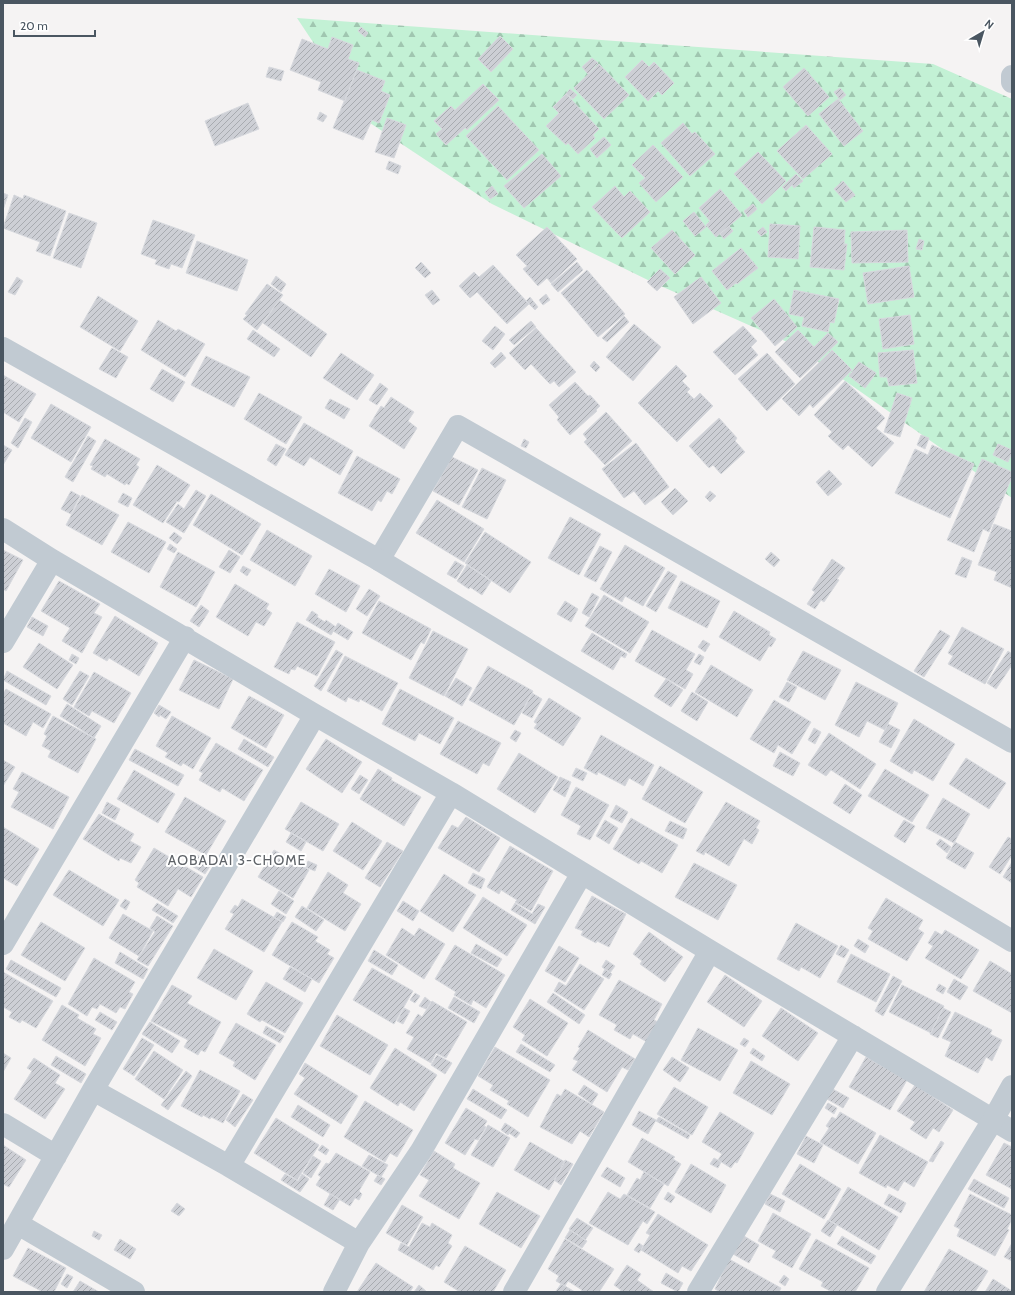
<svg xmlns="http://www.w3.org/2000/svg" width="1015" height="1295" font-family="Cabin,sans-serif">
<defs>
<pattern id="forest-firs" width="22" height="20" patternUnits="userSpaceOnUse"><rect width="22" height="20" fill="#c3f1d5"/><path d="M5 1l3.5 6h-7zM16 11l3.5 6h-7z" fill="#a0c6b0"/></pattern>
<pattern id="building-hatch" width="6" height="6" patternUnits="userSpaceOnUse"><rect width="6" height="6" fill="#cdcfd5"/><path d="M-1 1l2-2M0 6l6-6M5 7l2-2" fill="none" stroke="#a8abb0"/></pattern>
</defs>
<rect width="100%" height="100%" fill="#f5f3f3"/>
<path fill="url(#forest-firs)" d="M297 18 933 64 1012 99V498L794 345 654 283 492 204 364 119Z"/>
<path fill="url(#building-hatch)" stroke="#d7d9de" d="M361 27 368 33 365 37 358 31Z
M500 36 513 49 491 72 478 59Z
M332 37 353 45 348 59 359 63 345 101 318 90 321 82 290 70 302 39 328 49Z
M592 58 598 63 588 74 582 67Z
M642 60 649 67 654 62 674 83 662 95 658 91 648 101 625 77Z
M599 64 629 95 604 119 574 88Z
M269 67 284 71 281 81 266 77Z
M804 68 829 97 808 116 783 87Z
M357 70 385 81 381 91 390 95 379 123 372 120 363 140 333 128Z
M483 84 499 100 467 130 465 128 446 145 436 134 442 129 434 121 451 106 455 110Z
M840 88 846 95 840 100 834 92Z
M570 89 577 95 573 99 566 94Z
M566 94 599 129 593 135 595 138 578 154 568 143 566 145 546 126 559 113 553 107Z
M838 99 863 131 844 146 819 114Z
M248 103 259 129 215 146 205 121Z
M498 106 539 150 507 180 466 136Z
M320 112 327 116 323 122 317 119Z
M387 118 406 125 394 158 375 152Z
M683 123 692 134 695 132 715 154 690 176 661 143Z
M806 125 832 154 803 179 777 151Z
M604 137 611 145 597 158 590 149Z
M653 145 683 177 656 202 639 183 645 178 632 165Z
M758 152 786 181 762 204 734 174Z
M542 154 561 176 524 208 504 186Z
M389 161 401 166 398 174 386 169Z
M796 174 803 181 794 188 792 185 786 191 782 187Z
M843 181 855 195 846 202 834 189Z
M492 186 498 194 490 199 485 192Z
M615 186 624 197 630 191 650 212 622 238 592 207Z
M720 189 742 215 716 237 706 225 710 221 699 208Z
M3 193 8 195 3 210Z
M14 195 23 199 24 195 66 211 50 256 36 251 40 242 3 228Z
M753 204 757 209 748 217 744 211Z
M694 212 706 227 695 236 683 221Z
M69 213 97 223 81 268 53 258Z
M153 220 195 235 182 268 171 264 169 269 155 264 157 260 141 254Z
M770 224 800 226 798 259 768 257Z
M729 226 733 231 724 239 720 234Z
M547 227 577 259 551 283 547 278 538 286 523 269 527 266 516 255Z
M763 227 767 232 761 236 757 232Z
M814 227 845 230 844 244H847L844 270 810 267Z
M672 230 695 255 675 274 651 248Z
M907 230 908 262 852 263 851 232Z
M919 239 924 241 922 250 916 249Z
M197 241 248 260 237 291 186 273Z
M741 248 758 268 737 284 736 283 727 290 712 271Z
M421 262 431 273 425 278 415 268Z
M577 262 583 270 558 292 551 284Z
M493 265 529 304 507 324 477 292 470 298 459 286 474 272 479 277Z
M909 266 914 297 868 304 863 273Z
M660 269 670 278 657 291 647 282Z
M587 270 625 314 598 337 561 293Z
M276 276 286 284 281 292 271 284Z
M17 277 23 281 15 295 8 292Z
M701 277 721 303 693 324 674 297Z
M267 284 283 295 257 330 243 319 247 315 245 314Z
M432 290 440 300 433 305 425 295Z
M794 290 839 299 834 323 830 322 828 332 802 326 804 317 789 314Z
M546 294 550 300 543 305 539 300Z
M98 296 138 321 120 351 80 327Z
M530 297 538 307 535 310 526 301Z
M774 299 797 327 775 346 751 318Z
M279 300 327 334 311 357 263 323Z
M910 315 914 344 883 349 879 319Z
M624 316 629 322 607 342 602 338Z
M158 320 176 331 178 329 205 344 185 377 141 350Z
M531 321 536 327 514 345 509 340Z
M634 324 661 347 633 381 606 357Z
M495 326 505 334 493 350 482 341Z
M743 326 757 341 751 347 758 355 735 375 713 352Z
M536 328 576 372 559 387 554 381 550 384 531 364 525 370 509 353Z
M253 330 280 349 274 357 247 339Z
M798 330 814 347 828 333 838 342 800 378 775 352Z
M112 348 128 357 116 378 99 369Z
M832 350 852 370 813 408 810 404 799 416 782 399Z
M913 350 917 383 889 386 887 377H880L878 353Z
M501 352 506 358 495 368 490 363Z
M341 353 374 375 357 400 323 378Z
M767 353 795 384 767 411 738 379Z
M206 356 250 377 234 407 191 385Z
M594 361 600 367 596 372 590 366Z
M859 362 876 373 865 388 849 376Z
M676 365 687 376 682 381 690 389 687 392 694 399 700 393 713 406 677 442 638 403Z
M162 369 185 382 173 402 150 389Z
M3 375 36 394 19 422 3 412Z
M845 381 885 418 876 428 894 443 872 467 848 445 843 450 828 436 832 432 814 415Z
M575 382 588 396 590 395 600 406 596 410 597 411 570 435 557 420 559 417 549 405Z
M380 383 388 389 377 405 369 400Z
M259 393 302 417 286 444 244 419Z
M897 393 912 398 900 437 884 432Z
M391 397 414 412 408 421 417 428 404 449 369 426 381 406 384 408Z
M330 399 350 409 344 419 325 408Z
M51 404 91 427 71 462 31 438Z
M606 412 632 441 605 465 584 442 587 439 583 434Z
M25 418 32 422 18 448 11 443Z
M719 418 737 438 735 441 745 452 721 474 713 465 709 468 689 446Z
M304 423 353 451 340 475 310 457 304 466 285 455Z
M921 435 929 438 925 449 917 445Z
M88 436 96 441 73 482 65 477Z
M105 439 140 459 136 465 139 467 129 485 126 483 125 485 107 474 105 477 91 469 93 466 90 465Z
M524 439 529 442 526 448 521 446Z
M636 443 669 487 645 505 634 491 624 498 602 469Z
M276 444 286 449 276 466 267 460Z
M998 444 1012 450V453L1008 462 993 455Z
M3 445 12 450 3 465Z
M932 445 974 464 950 518 895 493 915 449 928 455Z
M357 456 400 479 392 494 387 491 381 502 378 500 372 511 338 493Z
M452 457 478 470 459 505 433 491Z
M982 459 1012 472V477L989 532 983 529 974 552 947 540Z
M157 465 190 485 179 502 177 501 163 523 133 505Z
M482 468 506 480 487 519 462 507Z
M829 470 842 484 828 496 816 482Z
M675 488 688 501 673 515 661 502Z
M196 490 206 496 184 533 166 522 178 504 184 509Z
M71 491 80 496 71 514 61 509Z
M710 491 716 496 710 502 705 497Z
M123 493 132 498 128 507 118 502Z
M211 494 261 524 242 555 193 525Z
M82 495 119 515 102 545 66 525Z
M437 500 484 529 464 562 416 533Z
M570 517 601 534 579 575 548 558Z
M128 522 166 542 149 573 111 552Z
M994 524 1012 531V588L994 580 997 572 978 565Z
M267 530 312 556 295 586 250 560Z
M174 532 182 538 177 544 169 538Z
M485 532 531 562 510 593 465 563Z
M170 544 177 549 174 553 167 549Z
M625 545 665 568 643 606 625 596 622 602 600 589Z
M600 546 612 552 596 582 584 576Z
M3 550 23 560 6 591 3 589Z
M229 550 240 557 230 573 219 567Z
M178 552 215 572 196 607 160 587Z
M771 552 780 560 774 567 765 559Z
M962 557 972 561 966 578 955 574Z
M832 559 845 568 837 579 839 580 824 602 821 600 815 609 807 604 815 592 812 590Z
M455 561 464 566 456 579 447 574Z
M467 565 491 581 482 595 470 587 469 589 457 581Z
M243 566 251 570 247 576 240 571Z
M329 569 360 586 346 612 315 594Z
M668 571 677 576 656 612 646 606Z
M59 581 100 604 94 613 102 617 82 653 62 641 70 628 41 611Z
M681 581 720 601 707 628 668 608Z
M235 584 269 604 266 609 272 613 264 626 256 622 248 636 216 617Z
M369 589 380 596 367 616 356 609Z
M592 593 599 597 589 617 582 613Z
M604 595 649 622 630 653 585 626Z
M379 601 431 629 424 644 421 642 411 660 362 633Z
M565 601 578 609 571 622 557 614Z
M201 605 209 611 199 627 190 621Z
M312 611 318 615 317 617 325 622 326 620 336 627 331 635 306 620Z
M734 611 770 632 769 635 776 639 771 647 769 646 760 661 719 637Z
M115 616 158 643 139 676 109 658 107 661 93 653Z
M32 617 48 626 43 636 27 627Z
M297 622 335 642 317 676 297 666 295 670 291 669 289 674 274 667Z
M338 623 353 632 348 640 333 631Z
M962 627 1004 649 985 684 948 664 953 656 948 653Z
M652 630 695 654 686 670 693 674 685 689 635 661Z
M940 630 950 636 924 677 914 671Z
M433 631 468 649 444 696 409 678Z
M592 633 627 654 625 658 621 656 613 670 581 651Z
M703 640 710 644 705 652 698 647Z
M39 643 73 665 57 689 23 667Z
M336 650 343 654 321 691 314 686Z
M803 651 841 670 825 700 787 680Z
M1008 651 1012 654V665L996 689 987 683Z
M72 654 79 658 76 664 69 660Z
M699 654 704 657 700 665 694 662Z
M345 656 398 683 382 711 360 699 359 702 348 697 346 702 327 691Z
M194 660 233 679 219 709 179 690Z
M711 665 753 690 737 717 695 692Z
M488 666 533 691 514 725 469 700Z
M7 671 51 696 46 705 3 680Z
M80 671 89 676 72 705 63 699Z
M94 672 131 693 114 723 92 711 89 716 74 707Z
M456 678 472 688 462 706 445 696Z
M666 679 683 690 671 707 654 696Z
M787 682 797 687 789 702 779 697Z
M856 682 898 703 885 730 867 721 859 737 835 725Z
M6 689 51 714 43 728 33 722 26 736 3 723V694Z
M400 689 454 718 440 744 419 733 415 741 382 724Z
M692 692 708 702 697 721 681 711Z
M532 693 542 699 532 718 522 713Z
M249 696 284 715 266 748 231 728Z
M549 698 581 718 563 746 534 728 537 724 534 722Z
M774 700 811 722 792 754 778 745 774 753 750 739Z
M67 704 101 726 94 738 60 716Z
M159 705 171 712 166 719 160 715 159 717 154 713Z
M53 716 96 739 78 773 48 757 51 751 42 746 47 736 44 734Z
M172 716 211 738 193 769 183 763 181 766 165 757 168 753 156 746Z
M914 719 955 744 933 781 914 770 912 774 890 761Z
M458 721 501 743 489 766 483 763 477 774 440 754Z
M888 724 900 730 891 748 879 742Z
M814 728 821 732 815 744 808 740Z
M515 730 521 733 516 742 510 738Z
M829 733 876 764 860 789 831 770 826 776 808 765Z
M601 735 654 765 643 786 629 778 625 786 598 772 597 775 584 768Z
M244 739 274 757 268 767 238 749Z
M326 739 362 762 342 793 306 769Z
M216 743 263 770 244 801 222 788 220 792 199 780 203 773 199 771Z
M135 749 184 775 178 786 129 760Z
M780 752 800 763 793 776 773 766Z
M519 753 558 777 535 813 497 789Z
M966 758 1006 783 989 809 949 784Z
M3 760 15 767 3 786Z
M660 766 703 792 685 823 642 799Z
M576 768 587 773 583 781 572 776Z
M378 769 392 778 391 780 421 797 404 826 360 799Z
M885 769 929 795 912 822 868 796Z
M134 770 175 794 158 823 117 799Z
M22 772 69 797 53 829 11 807 19 792 13 789Z
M360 775 368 780 359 794 351 789Z
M560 777 571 782 565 797 553 790Z
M845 784 862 795 850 814 833 803Z
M576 787 609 805 590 840 577 834 581 826 561 815Z
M185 797 226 821 206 855 165 832Z
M943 798 970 814 954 843 926 828Z
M107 802 120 809 115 820 102 813Z
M301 802 339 824 323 851 285 829Z
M726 802 760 821 756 828 759 830 752 844 744 839 729 866 705 852 704 855 696 851Z
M616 805 628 812 622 823 610 817Z
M99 814 134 834 130 841 141 847 131 863 120 858 119 861 83 839Z
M466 817 500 838 479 872 438 848 452 825 458 828Z
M631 818 678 845 662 873 641 861 639 864 613 849Z
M605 820 618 828 609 844 596 836Z
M904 820 915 826 905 843 894 836Z
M670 821 687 829 683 839 665 831Z
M352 822 382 841 363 870 333 851Z
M3 827 39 849 17 886 3 878Z
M291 833 306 842 301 851 286 842Z
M1008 837 1012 839V855L1000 874 989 867Z
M940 839 951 847 947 853 936 844Z
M387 842 403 851 380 887 365 878Z
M955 842 974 853 965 869 946 858Z
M510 846 553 871 531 911 515 902 517 900 501 890 499 894 487 887Z
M154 848 203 877 191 897 178 889 168 906 137 887 139 883 135 880Z
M274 850 309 870 293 898 258 877Z
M197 855 212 863 205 874 190 865Z
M308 861 317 865 315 871 305 867Z
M1012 862V883L1003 877Z
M694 863 737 885 718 920 675 897Z
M69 870 119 900 103 926 53 895Z
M328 872 348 885 343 893 361 904 345 931 307 908Z
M473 873 485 879 481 889 468 883Z
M444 874 476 895 453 932 420 911Z
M279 891 294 901 286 914 271 904Z
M592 896 626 914 609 947 597 941 596 943 581 935 583 931 575 928Z
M483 897 527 925 507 956 463 928Z
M886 898 923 920 918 929 924 933 907 961 868 939 873 931 868 928Z
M125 899 130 902 126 910 120 906Z
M242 899 282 922 264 952 225 929 234 914 230 912 235 905 238 907Z
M403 901 419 911 413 921 397 911Z
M157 903 178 916 173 923 152 910Z
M515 903 532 914 538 904 545 907 535 924 511 910Z
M302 906 324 920 316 931 295 917Z
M277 912 286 917 283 922 274 917Z
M123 914 153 931 139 956 109 938Z
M157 916 173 926 148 966 137 960 155 932 150 928Z
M41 922 85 948 65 981 21 955Z
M292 922 318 937 315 941 330 950 327 954 334 958 319 983 272 955Z
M796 923 838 946 820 978 801 967 799 971 777 959Z
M402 928 414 936 419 928 445 944 424 979 386 955Z
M945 930 979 950 961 979 925 958 933 946 928 943 935 931 942 935Z
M649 932 683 957 665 982 640 964 642 961 633 954Z
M858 939 869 946 865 953 854 946Z
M476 944 502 959 497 967 471 953Z
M455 945 505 975 486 1008 473 1000 471 1005 454 995 456 992 435 979Z
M841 945 849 950 844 958 836 954Z
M559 946 579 958 565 982 545 971Z
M214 949 253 971 236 1000 197 978Z
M374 950 398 965 392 975 368 961Z
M120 952 148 969 143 979 115 963Z
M851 954 890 974 876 1002 837 982Z
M94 958 135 982 129 992 133 994 125 1009 120 1007 116 1013 100 1004 97 1009 92 1007 87 1016 68 1004Z
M11 960 61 988 56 997 6 969Z
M606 960 615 966 610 973 602 967Z
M990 961 1012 974V1013L973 991Z
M580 964 604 979 584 1010 554 991 559 982 566 986Z
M290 967 312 979 305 992 283 979Z
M372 968 413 991 394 1024 353 1000Z
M605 969 612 974 609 979 602 975Z
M3 972 53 1001 36 1028 22 1020 20 1023 9 1017 12 1012 3 1007Z
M725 975 762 1001 744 1027 707 1002Z
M893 976 902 981 883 1016 875 1011Z
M954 979 968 987 960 1000 947 992Z
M619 980 662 1004 654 1020 658 1022 647 1042 633 1034 630 1039 614 1030 617 1025 599 1015Z
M266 982 303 1003 285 1033 262 1020 260 1022 247 1014Z
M939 984 946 988 943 994 936 990Z
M172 985 192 996 187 1003 221 1022 205 1052 201 1050 198 1055 184 1047 188 1040 151 1021Z
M902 985 944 1006 931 1033 889 1012Z
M415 993 420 996 415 1003 410 1000Z
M553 993 585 1015 579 1024 547 1002Z
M425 997 431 1002 426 1009 419 1006Z
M454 997 480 1012 474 1023 448 1008Z
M530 999 568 1023 547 1056 522 1040 525 1035 513 1027Z
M432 1001 467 1022 446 1058 436 1053 431 1063 407 1049 414 1037 406 1033 418 1014 422 1017Z
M62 1005 79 1015 77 1018 96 1029 93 1034 101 1038 85 1066 42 1040Z
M404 1008 410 1011 403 1024 397 1021Z
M781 1008 818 1033 798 1061 762 1036Z
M943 1008 951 1012 938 1038 930 1034Z
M100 1012 117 1022 112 1030 95 1020Z
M955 1012 992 1030 990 1034 1002 1040 992 1061 986 1057 978 1073 945 1056 951 1042 942 1038Z
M337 1015 388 1045 370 1075 320 1046Z
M150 1022 180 1041 172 1053 142 1034Z
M236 1023 276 1045 255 1080 233 1066 235 1062 219 1053Z
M266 1026 284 1036 280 1043 263 1033Z
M698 1028 738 1050 720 1081 681 1060Z
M588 1030 635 1059 628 1070 622 1067 607 1092 572 1070 578 1061 573 1059 580 1048 578 1047Z
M142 1038 154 1045 134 1076 123 1069Z
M744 1038 749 1041 745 1047 740 1044Z
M521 1044 555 1065 550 1072 516 1052Z
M495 1047 550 1080 528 1117 507 1104 509 1101 490 1090 493 1085 478 1076Z
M395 1048 437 1075 414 1111 400 1102 398 1106 370 1088Z
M753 1048 765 1056 762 1061 750 1053Z
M154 1051 183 1070 164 1099 135 1079Z
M3 1053 11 1058 3 1072Z
M437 1055 452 1063 445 1074 431 1065Z
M56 1056 86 1074 81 1083 51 1065Z
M672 1057 689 1068 680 1082 663 1070Z
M866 1057 907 1080 890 1110 849 1087Z
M34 1058 60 1075 55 1083 65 1089 45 1119 14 1099 32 1071 27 1068Z
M751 1061 790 1084 772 1115 733 1093Z
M305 1063 358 1096 341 1124 294 1094 305 1078 299 1074Z
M200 1070 240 1091 223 1123 211 1117 210 1119 203 1115 202 1117 181 1106Z
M186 1071 192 1076 168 1110 161 1105Z
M584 1085 598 1094 592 1104 578 1094Z
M915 1085 953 1110 939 1132 933 1128 926 1139 910 1129 915 1122 897 1111Z
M674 1087 708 1107 692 1135 657 1114Z
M831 1088 849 1098 843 1108 825 1098Z
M473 1089 507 1110 501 1119 467 1099Z
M565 1089 604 1112 589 1137 580 1131 572 1144 540 1127 557 1094 561 1096Z
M243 1094 253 1100 235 1127 226 1120Z
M365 1101 413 1130 397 1157 390 1153 385 1162 344 1137Z
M828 1103 837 1108 834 1114 825 1108Z
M298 1105 330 1125 323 1137 291 1117Z
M466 1108 487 1121 484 1126 486 1127 478 1140 475 1139 465 1155 445 1143Z
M639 1111 656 1120 648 1134 632 1125Z
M720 1112 754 1133 737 1163 735 1162 731 1168 718 1160 722 1154 702 1142Z
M840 1112 876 1133 858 1164 820 1142 829 1128 826 1126 832 1117 836 1119Z
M659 1117 690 1135 688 1139 656 1121Z
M276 1118 319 1145 297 1180 254 1153Z
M505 1123 513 1128 508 1135 501 1130Z
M488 1125 510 1138 493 1167 471 1155Z
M513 1128 520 1133 516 1138 509 1133Z
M880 1135 928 1162 914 1187 904 1181 898 1191 887 1185 886 1188 859 1173Z
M806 1136 823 1145 814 1163 797 1154Z
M642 1138 675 1157 673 1159 681 1164 668 1186 628 1162Z
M941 1141 944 1143 933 1162 929 1161Z
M530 1142 565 1162 549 1190 514 1170Z
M1004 1143 1012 1147V1189L986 1175Z
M3 1145 26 1160 9 1187 3 1184Z
M322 1145 329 1150 326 1155 318 1150Z
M434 1151 455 1164 453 1168 480 1183 459 1219 419 1196 429 1180 420 1175Z
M336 1153 370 1172 359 1191 362 1194 359 1200 355 1198 350 1206 316 1185 321 1177 318 1175 326 1163 329 1164Z
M369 1155 388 1165 381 1177 362 1166Z
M313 1156 321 1161 311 1178 303 1173Z
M714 1158 721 1162 718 1168 710 1164Z
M565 1160 573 1164 561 1185 554 1180Z
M691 1164 726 1185 711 1213 675 1192Z
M800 1164 841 1189 824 1219 782 1194Z
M607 1167 625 1178 620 1187 601 1176Z
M644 1172 664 1184 650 1208 627 1195 637 1178 640 1180Z
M285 1174 298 1181 302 1174 309 1179 300 1192 281 1180Z
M378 1175 385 1179 381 1185 374 1181Z
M974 1179 1009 1198 1004 1208 968 1189Z
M848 1187 898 1217 879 1250 829 1220Z
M497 1192 540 1216 521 1248 479 1224Z
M608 1192 620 1199 624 1194 655 1212 647 1224 643 1221 628 1245 589 1223Z
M668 1192 675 1197 671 1203 664 1199Z
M330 1194 340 1199 333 1210 324 1205Z
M770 1194 785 1201 780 1212 765 1204Z
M889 1194 906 1203 901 1213 884 1204Z
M970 1194 1012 1215V1219L1007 1229 1009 1230 995 1256 957 1236 960 1229 954 1226Z
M177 1203 185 1209 179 1216 171 1211Z
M402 1205 423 1217 407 1245 386 1233Z
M773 1213 811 1234 792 1268 772 1257 776 1251 758 1241Z
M658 1214 708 1245 691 1271 682 1266 678 1273 641 1250 650 1235 646 1233Z
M577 1218 593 1228 585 1240 569 1229Z
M828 1220 837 1225 830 1237 821 1231Z
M422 1223 430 1227 432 1223 452 1235 448 1243 452 1246 439 1267 436 1265 433 1270 398 1250 401 1243 409 1247Z
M570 1230 587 1241 582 1248 565 1238Z
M94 1231 102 1235 99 1240 92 1236Z
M744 1236 759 1245 749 1263 733 1254Z
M842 1236 876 1256 871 1264 837 1244Z
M120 1239 136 1249 130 1259 114 1250Z
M565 1239 614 1269 599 1292H581L582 1290 568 1281 565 1286 556 1281 559 1276 548 1269Z
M816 1239 869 1268 855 1292H832L821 1286 823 1282 799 1269Z
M639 1243 643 1246 639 1253 634 1250Z
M1012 1243V1261L1004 1257Z
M465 1246 506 1270 493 1292H460L444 1282Z
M28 1248 66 1268 54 1292H43L13 1276Z
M949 1249 988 1271 975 1292H924Z
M729 1259 781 1288 779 1292H720L715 1289Z
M376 1263 413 1287 410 1292H357Z
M627 1265 641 1274 637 1280 654 1292H619L621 1290 614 1285Z
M666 1273 683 1283 678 1292 661 1283Z
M67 1274 73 1277 67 1288 61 1284Z
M784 1275 789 1279 785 1286 779 1282Z
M993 1279 1012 1291V1292H985Z
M80 1281 99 1292H73Z
M561 1284 565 1286 575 1292H557L556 1291Z
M419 1285 426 1291V1292H414Z"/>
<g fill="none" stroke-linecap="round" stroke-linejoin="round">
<path stroke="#c1cad2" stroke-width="22" d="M1012 76V82
M3 529 52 560 315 715 451 793 710 951 1012 1131
M379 560 458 426 1012 742
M3 642 52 560
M3 944 185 637
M93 1090 229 1166 359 1243
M3 1124 56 1156
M229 1166 451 793
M18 1224 134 1292
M3 1249 93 1090 315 715
M334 1292 359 1243 421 1151 582 873
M514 1292 710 951
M698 1292 853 1036"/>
<path stroke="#c1cad2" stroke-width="22" d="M3 348 379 560 1012 941
M887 1292 993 1120 1012 1086"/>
</g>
<g text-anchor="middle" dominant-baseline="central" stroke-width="4" stroke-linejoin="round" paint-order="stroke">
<g font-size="14" letter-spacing="1" fill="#5f6368" stroke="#fff">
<text x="237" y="860">AOBADAI 3-CHOME</text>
</g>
</g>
<rect width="1015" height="1295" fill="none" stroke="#4a5661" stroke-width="8"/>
<g transform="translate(983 32) rotate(38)" stroke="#ffffff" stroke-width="3" paint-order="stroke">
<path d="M0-3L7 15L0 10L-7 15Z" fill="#4a5661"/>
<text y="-6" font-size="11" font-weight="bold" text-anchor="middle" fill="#4a5661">N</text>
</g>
<path d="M14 30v6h81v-6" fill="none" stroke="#4a5661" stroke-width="2"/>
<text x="20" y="30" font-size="12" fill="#4a5661" stroke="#ffffff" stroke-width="3" paint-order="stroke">20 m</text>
</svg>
